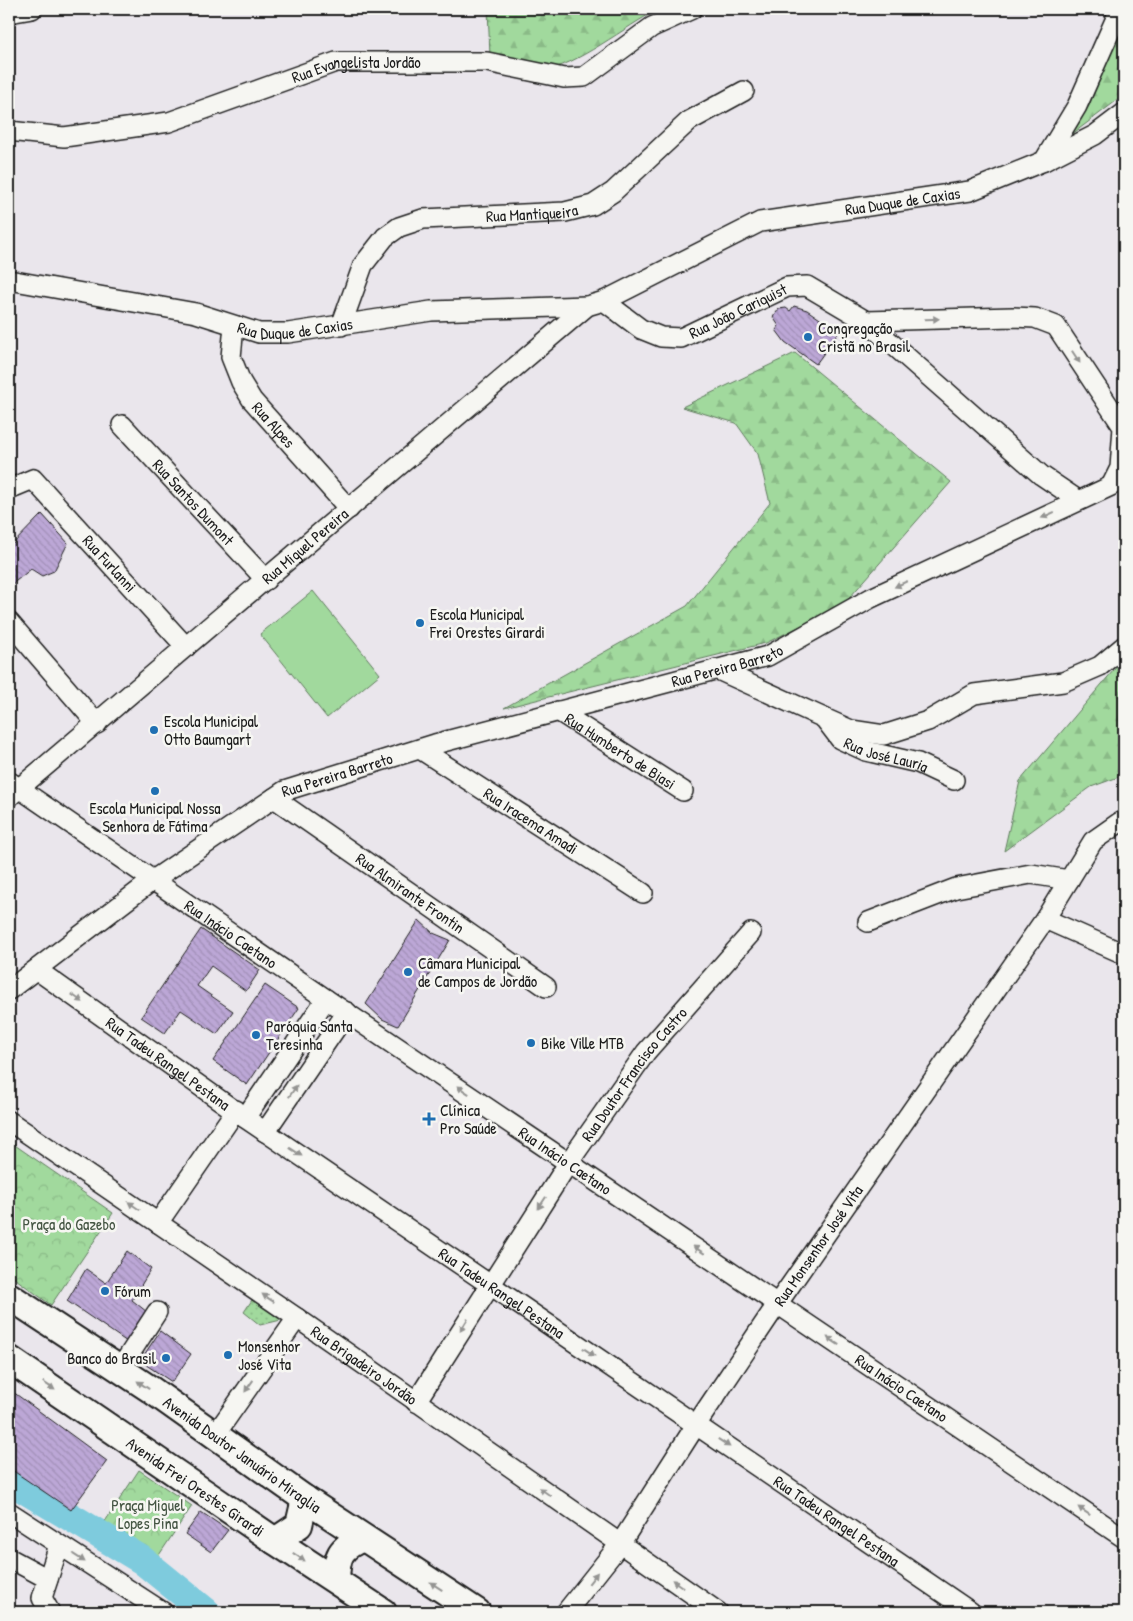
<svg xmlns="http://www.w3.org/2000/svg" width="1133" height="1621" font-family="'Patrick Hand',sans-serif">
<defs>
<pattern id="grass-dots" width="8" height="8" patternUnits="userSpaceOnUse" patternTransform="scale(1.25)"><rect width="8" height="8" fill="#a1d99d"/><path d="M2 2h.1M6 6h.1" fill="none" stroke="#8aba87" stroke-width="1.8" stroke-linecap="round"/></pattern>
<pattern id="forest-firs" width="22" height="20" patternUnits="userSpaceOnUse" patternTransform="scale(1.25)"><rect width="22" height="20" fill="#a1d99d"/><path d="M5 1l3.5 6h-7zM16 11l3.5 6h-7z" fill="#8aba87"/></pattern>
<pattern id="park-crowns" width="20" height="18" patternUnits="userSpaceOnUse" patternTransform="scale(1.25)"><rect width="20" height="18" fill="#a1d99d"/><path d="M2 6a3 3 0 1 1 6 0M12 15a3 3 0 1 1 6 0" fill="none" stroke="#8aba87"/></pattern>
<pattern id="building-back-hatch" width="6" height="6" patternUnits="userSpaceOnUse" patternTransform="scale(1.25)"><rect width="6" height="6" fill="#bca7d6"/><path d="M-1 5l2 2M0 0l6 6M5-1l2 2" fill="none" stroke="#a18fb7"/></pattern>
</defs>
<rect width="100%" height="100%" fill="#eae6ec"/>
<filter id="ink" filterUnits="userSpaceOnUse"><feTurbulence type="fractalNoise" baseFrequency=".02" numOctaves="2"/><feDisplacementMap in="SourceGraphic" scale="10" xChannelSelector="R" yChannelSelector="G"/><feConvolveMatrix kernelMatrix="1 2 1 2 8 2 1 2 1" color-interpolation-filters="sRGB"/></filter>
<g filter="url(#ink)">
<path fill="url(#grass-dots)" stroke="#5e7a5c" d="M252 1300 281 1320 260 1325 244 1312Z"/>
<path fill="url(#forest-firs)" stroke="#5e7a5c" d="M488 9H659C627 25 574 68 543 70 530 71 504 60 490 56Z
M1124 13V95L1059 144 1089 106Z
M795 353 951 482 843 605 766 643 504 708 687 606 770 503 758 454 736 423 682 407Z
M1124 658V775L1091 787 1004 851 1020 781Z"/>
<path fill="url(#park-crowns)" stroke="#5e7a5c" d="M9 1141 113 1213 51 1305 9 1274Z
M139 1470 192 1506 157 1558 104 1523Z"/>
<path fill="#a1d99d" stroke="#5e7a5c" d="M313 591 380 674 327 718 260 634Z"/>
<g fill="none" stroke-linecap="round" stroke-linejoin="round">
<path stroke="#7ecbdd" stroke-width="29" d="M9 1480 142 1560 206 1612"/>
</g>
<path fill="url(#building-back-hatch)" stroke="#1c1c1c" d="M794 306 807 310 839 332 816 364 785 342 776 330 779 326 773 317 779 309 786 308 790 311Z
M42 514 68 543 54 571 42 576 31 569 11 585 9 583V548Z
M419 920 433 933 450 940 398 1026 382 1019 366 1004Z
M201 929 260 970 246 991 211 966 197 986 233 1011 217 1034 181 1010 165 1033 141 1017Z
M265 985 299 1008 247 1085 213 1061Z
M127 1251 151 1269 132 1300 152 1316 130 1344 67 1301 86 1269 106 1283Z
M160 1331 191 1354 172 1382 140 1361Z
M9 1389 107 1461 71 1510 9 1468Z
M201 1512 228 1530 211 1552 185 1534Z"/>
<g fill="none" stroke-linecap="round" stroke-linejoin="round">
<g stroke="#1c1c1c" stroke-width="22">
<g id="street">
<path d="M9 13 32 9"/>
<path id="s1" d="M9 131 64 137 169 122 336 62H487L564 78 584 77 652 27 692 9"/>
<path d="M1044 161 1095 135 1124 113"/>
<path id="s2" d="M9 280 196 313 259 333H288L431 311 587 306"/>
<path id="s3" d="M604 301 641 329 661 337 681 338 787 287 807 286 866 321 1041 475 1078 500"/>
<path id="s4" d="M234 326 231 357 241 382 252 400 349 509"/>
<path id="s5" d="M341 326 363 265 385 237 399 227 423 219 565 212 593 205 613 192 689 121 744 91"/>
<path id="s6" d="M122 425 266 580"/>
<path id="s7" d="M9 489 33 479 186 647"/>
<path d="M9 622 97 724"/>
<path id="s8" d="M716 669 824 718 840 739 866 751 918 763 954 780"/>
<path id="s9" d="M558 711 683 791"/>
<path d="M824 718 851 730 884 735 928 721 974 694 1063 682 1100 666 1124 646"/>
<path id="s10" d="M420 749 643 893"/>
<path id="s11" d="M10 782 326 999 1124 1538"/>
<path id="s12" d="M9 797 587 306 604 301 760 222 970 191 1044 161 1077 106 1120 9"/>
<path id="s13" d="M274 798 546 987"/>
<path d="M1045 919 1124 954"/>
<path d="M868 922 956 888 1031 874 1069 880"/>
<path id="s14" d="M37 970 245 1118 971 1612"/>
<path id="s15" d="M9 990 153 880 284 791 435 744 768 656 871 598 1111 486 1120 468 1123 427 1056 326 1035 318 1013 317 866 321"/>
<path d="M245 1118 326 999"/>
<path id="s16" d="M9 1121 297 1318 718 1612"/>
<path d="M265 1132 347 1012"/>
<path d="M158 1223 236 1110"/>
<path d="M120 1369 157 1312"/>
<path id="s17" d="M416 1402 569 1162 646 1052 751 933"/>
<path d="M215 1435 297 1318"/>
<path d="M9 1512 163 1612"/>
<path d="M9 1558 48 1579"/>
<path d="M50 1612 42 1598 59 1545"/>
<path id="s18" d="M566 1612 620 1544 696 1425 778 1303 1045 919 1093 841 1120 822"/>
</g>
</g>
<g stroke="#1c1c1c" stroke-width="30">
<g id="secondary">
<path id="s19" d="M9 1296 150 1389 305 1499 477 1612"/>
<path id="s20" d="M9 1359 275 1541 383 1612"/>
<path d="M275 1541 299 1525 305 1499"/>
<path d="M336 1580C337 1556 339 1548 363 1538"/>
</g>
</g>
<use href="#street" stroke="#f6f6f2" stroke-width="19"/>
<use href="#secondary" stroke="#f6f6f2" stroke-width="26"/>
</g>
<defs><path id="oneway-solid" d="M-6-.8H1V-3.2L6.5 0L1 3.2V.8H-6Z" transform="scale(1.25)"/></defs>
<g fill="#949492">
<use href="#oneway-solid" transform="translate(932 319) rotate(-2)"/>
<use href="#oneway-solid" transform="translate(1076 357) rotate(57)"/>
<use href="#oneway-solid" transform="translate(1048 515) rotate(155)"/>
<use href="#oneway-solid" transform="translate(901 584) rotate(155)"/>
<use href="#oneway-solid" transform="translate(77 998) rotate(35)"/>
<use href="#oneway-solid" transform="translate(463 1090) rotate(-146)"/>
<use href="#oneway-solid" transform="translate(293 1091) rotate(-56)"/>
<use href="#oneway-solid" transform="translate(296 1152) rotate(34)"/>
<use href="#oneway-solid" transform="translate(542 1203) rotate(123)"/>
<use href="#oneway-solid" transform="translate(134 1206) rotate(-145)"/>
<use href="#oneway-solid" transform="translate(699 1250) rotate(-146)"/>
<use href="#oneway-solid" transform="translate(268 1298) rotate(-146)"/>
<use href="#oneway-solid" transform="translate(464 1325) rotate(122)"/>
<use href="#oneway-solid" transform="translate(833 1341) rotate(-146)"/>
<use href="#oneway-solid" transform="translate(589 1352) rotate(34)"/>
<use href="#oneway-solid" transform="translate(143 1385) rotate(-146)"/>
<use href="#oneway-solid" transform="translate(49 1386) rotate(34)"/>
<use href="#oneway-solid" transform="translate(249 1386) rotate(125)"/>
<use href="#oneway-solid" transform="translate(724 1443) rotate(34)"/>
<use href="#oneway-solid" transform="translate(545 1492) rotate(-145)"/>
<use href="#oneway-solid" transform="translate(1084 1511) rotate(-146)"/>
<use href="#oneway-solid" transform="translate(299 1557) rotate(33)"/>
<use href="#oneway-solid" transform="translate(79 1558) rotate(33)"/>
<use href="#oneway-solid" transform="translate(593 1578) rotate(-52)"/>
<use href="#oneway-solid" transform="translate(678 1584) rotate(-145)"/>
<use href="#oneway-solid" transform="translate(436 1586) rotate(-147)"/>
</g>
</g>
<g fill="#1f6fb2" stroke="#f6f6f2" stroke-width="2">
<circle cx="808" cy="337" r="5"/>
<circle cx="420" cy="623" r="5"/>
<circle cx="154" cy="730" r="5"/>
<circle cx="155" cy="791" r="5"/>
<circle cx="408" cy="972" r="5"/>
<circle cx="256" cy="1035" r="5"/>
<circle cx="531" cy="1043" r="5"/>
<path d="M426.5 1111.5h5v5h5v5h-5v5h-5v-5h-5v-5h5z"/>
<circle cx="105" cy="1291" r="5"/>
<circle cx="228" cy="1355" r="5"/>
<circle cx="166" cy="1358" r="5"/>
</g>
<g text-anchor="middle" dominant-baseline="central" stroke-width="5" stroke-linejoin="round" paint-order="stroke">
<g font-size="16" fill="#1c1c1c" stroke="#f6f6f2">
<text stroke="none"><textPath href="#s1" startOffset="358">Rua Evangelista Jordão</textPath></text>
<text stroke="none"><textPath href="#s12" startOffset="1095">Rua Duque de Caxias</textPath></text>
<text stroke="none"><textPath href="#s5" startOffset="252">Rua Mantiqueira</textPath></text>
<text stroke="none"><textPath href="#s3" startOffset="151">Rua João Cariquist</textPath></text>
<text stroke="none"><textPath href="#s2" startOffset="292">Rua Duque de Caxias</textPath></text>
<text stroke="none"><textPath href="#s4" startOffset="112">Rua Alpes</textPath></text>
<text stroke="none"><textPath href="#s6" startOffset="105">Rua Santos Dumont</textPath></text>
<text stroke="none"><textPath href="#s12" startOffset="388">Rua Miguel Pereira</textPath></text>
<text stroke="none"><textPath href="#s7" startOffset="140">Rua Furlanni</textPath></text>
<text stroke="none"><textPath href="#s15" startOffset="800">Rua Pereira Barreto</textPath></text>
<text stroke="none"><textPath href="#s9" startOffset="74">Rua Humberto de Biasi</textPath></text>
<text stroke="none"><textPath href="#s8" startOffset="194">Rua José Lauria</textPath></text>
<text stroke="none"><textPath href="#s15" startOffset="395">Rua Pereira Barreto</textPath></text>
<text stroke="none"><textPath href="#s10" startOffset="132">Rua Iracema Amadi</textPath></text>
<text stroke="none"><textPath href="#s13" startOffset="166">Rua Almirante Frontin</textPath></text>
<text stroke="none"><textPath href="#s11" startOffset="268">Rua Inácio Caetano</textPath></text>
<text stroke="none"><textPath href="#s14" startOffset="161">Rua Tadeu Rangel Pestana</textPath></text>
<text stroke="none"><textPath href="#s17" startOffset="394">Rua Doutor Francisco Castro</textPath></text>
<text stroke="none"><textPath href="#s11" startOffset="672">Rua Inácio Caetano</textPath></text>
<text stroke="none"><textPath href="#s18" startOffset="445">Rua Monsenhor José Vita</textPath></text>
<text stroke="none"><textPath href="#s14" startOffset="566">Rua Tadeu Rangel Pestana</textPath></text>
<text stroke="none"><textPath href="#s16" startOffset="431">Rua Brigadeiro Jordão</textPath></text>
<text stroke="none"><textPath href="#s11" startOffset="1078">Rua Inácio Caetano</textPath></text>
<text stroke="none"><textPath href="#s19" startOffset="282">Avenida Doutor Januário Miraglia</textPath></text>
<text stroke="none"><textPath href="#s20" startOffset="226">Avenida Frei Orestes Girardi</textPath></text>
<text stroke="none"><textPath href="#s14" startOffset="971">Rua Tadeu Rangel Pestana</textPath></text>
</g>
<g font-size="16" fill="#1c1c1c" stroke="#f6f6f2" text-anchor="start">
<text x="818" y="328">Congregação<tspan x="818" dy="18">Cristã no Brasil</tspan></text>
<text x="430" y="614">Escola Municipal<tspan x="430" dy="18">Frei Orestes Girardi</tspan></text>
<text x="164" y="721">Escola Municipal<tspan x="164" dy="18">Otto Baumgart</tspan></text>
<text x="155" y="808" text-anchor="middle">Escola Municipal Nossa<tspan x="155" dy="18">Senhora de Fátima</tspan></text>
<text x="418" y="963">Câmara Municipal<tspan x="418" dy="18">de Campos de Jordão</tspan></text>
<text x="266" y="1026">Paróquia Santa<tspan x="266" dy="18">Teresinha</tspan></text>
<text x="541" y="1043">Bike Ville MTB</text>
<text x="440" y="1110">Clínica<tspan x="440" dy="18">Pro Saúde</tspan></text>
<text x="115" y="1291">Fórum</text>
<text x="238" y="1346">Monsenhor<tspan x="238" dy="18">José Vita</tspan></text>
<text x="156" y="1358" text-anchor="end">Banco do Brasil</text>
</g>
<g font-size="16" fill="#445543" stroke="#f6f6f2">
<text x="69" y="1224">Praça do Gazebo</text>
<text x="148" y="1505">Praça Miguel<tspan x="148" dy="18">Lopes Pina</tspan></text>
</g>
</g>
<rect width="1133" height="1621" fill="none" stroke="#f6f6f2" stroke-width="30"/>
<rect x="15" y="15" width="1103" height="1591" fill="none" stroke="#1c1c1c" stroke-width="2" filter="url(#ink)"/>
</svg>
